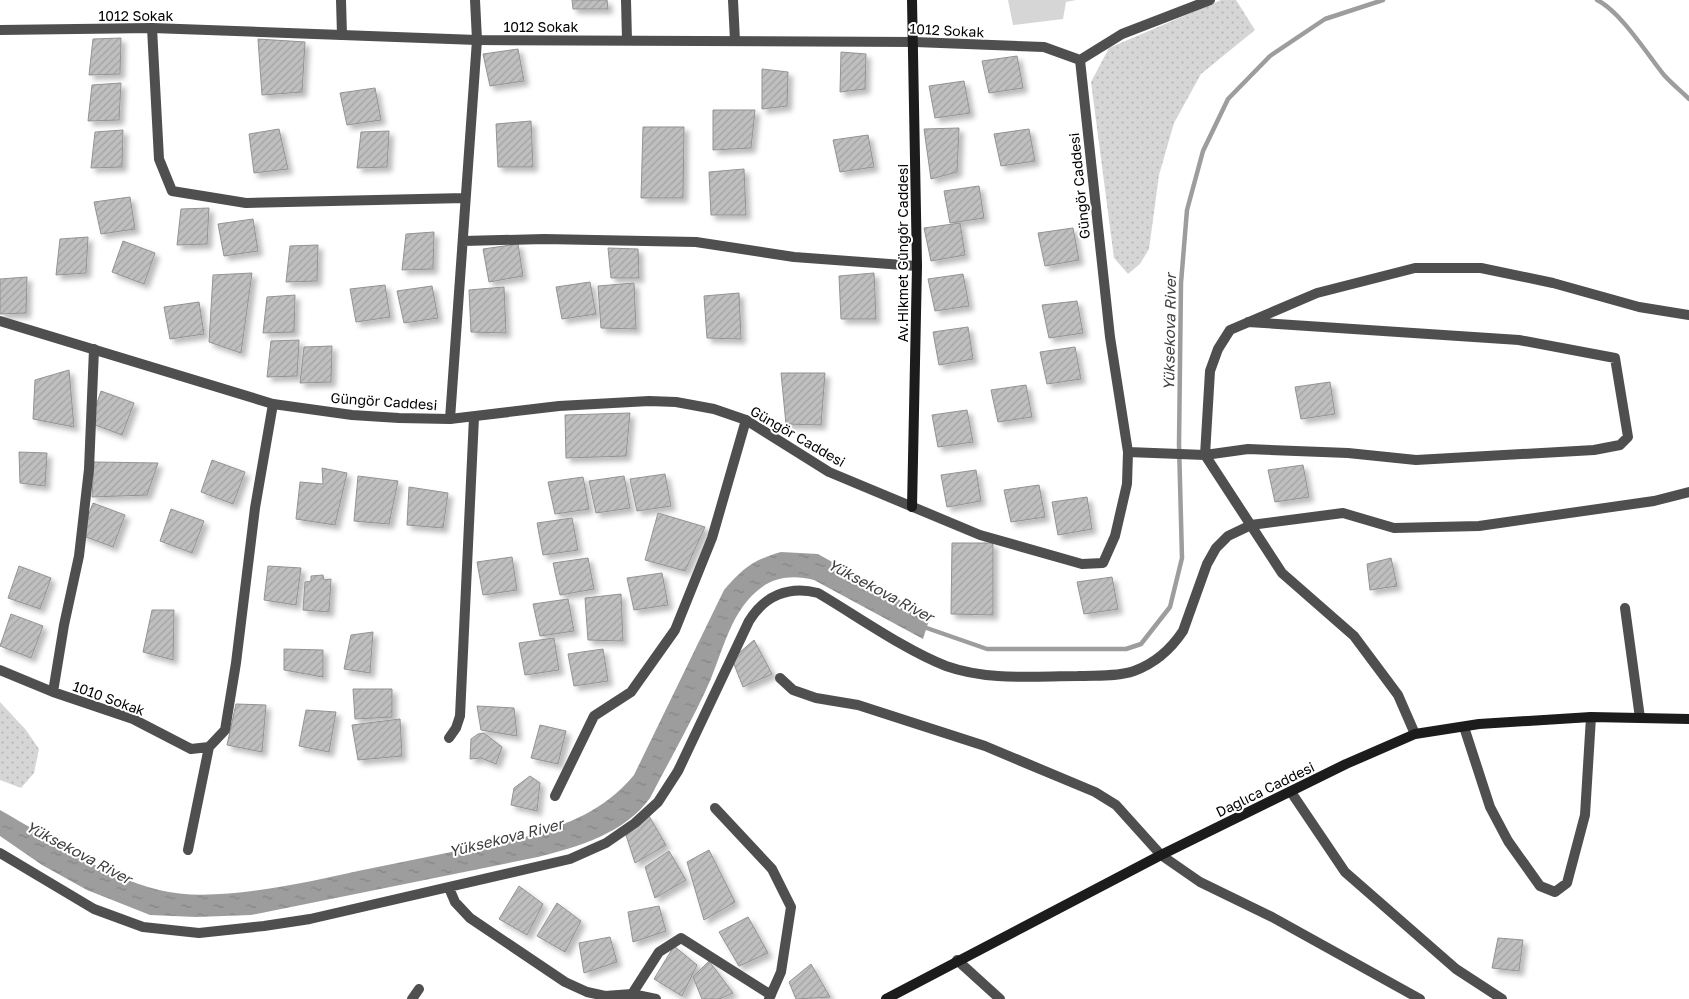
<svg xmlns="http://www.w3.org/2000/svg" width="1689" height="999" font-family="'Golos Text',sans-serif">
<defs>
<pattern id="park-dots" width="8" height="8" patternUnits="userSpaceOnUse" patternTransform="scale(1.25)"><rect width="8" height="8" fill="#d6d6d6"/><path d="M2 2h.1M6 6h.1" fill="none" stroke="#b6b6b6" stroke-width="1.8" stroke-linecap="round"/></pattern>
<pattern id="water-ripples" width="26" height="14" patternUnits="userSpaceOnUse" patternTransform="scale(1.25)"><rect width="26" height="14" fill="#9d9d9d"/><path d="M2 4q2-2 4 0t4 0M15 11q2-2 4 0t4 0" fill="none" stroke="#858585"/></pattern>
<pattern id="building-hatch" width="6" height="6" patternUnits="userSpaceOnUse" patternTransform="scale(1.25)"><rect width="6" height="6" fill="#bfbfbf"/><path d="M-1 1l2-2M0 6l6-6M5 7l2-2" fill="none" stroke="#a2a2a2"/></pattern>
<filter id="shadow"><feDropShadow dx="4.5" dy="4.5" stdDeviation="2.5" flood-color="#0004"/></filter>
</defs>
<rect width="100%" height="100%" fill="#fff"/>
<path fill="#d6d6d6" d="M1008 0H1076L1066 2 1063 19 1013 25Z"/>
<path fill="url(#park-dots)" d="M1221 0H1236L1255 30 1201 74 1174 123 1159 175 1149 249 1140 264 1128 274 1114 258 1091 82 1109 48Z
M0 702 26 730 39 749 34 773 21 788 0 780Z"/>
<path fill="url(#water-ripples)" d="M781 552 818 554 930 617 923 639 814 580C794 575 774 576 757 591 728 615 721 660 705 692 688 728 668 763 650 798 625 833 578 847 538 857L251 915 196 917 150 915 87 890 42 865 0 836V810C52 839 100 875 159 890 213 904 303 883 358 871 414 860 470 848 525 837 568 824 604 811 634 775L724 590C743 568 753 560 781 552Z"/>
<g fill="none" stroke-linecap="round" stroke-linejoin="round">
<path stroke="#9d9d9d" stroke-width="4.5" d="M1597 0C1620 11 1647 54 1664 75 1671 83 1681 91 1689 99
M921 626 987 649H1126L1141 644 1170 607 1182 558 1179 444 1181 283 1187 210 1203 151 1228 99 1270 56 1325 19 1383 0"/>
</g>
<path fill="url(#building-hatch)" stroke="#939393" filter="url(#shadow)" d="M572 0H607L608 9H573Z
M121 38 120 74 89 75 93 39Z
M258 39 305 42 302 92 262 95Z
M518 49 524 81 490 86 483 54Z
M841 52 866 54 865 89 840 92Z
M1017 56 1023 88 989 93 982 61Z
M762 69 788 72 787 106 762 109Z
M964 81 970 113 935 118 929 86Z
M121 83 119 120 88 121 92 85Z
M375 88 381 120 347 125 340 93Z
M713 110H755L751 148 713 150Z
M531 121 533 167H498L496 124Z
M643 127H684L683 198H641Z
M959 128 957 172 931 179 924 129Z
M279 129 288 169 254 173 249 134Z
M1029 129 1035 161 1001 166 994 134Z
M123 130 122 167 91 168 95 132Z
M389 131 387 167 357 168 361 132Z
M868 135 874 167 840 172 833 140Z
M744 169 746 215H711L709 172Z
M979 186 984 218 950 223 944 191Z
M130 197 135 229 101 234 94 202Z
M209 208 207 244 177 245 181 209Z
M253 219 258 251 224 256 218 224Z
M960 223 965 255 931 261 924 228Z
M1073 228 1079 260 1045 266 1038 233Z
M434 232 433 269 402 270 406 234Z
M88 237 86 273 56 275 60 239Z
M123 241 155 253 144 284 112 272Z
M518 244 523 276 489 282 483 249Z
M318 245 317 281 286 282 290 246Z
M608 248 638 249 639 278H611Z
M252 273 241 353 209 342 213 275Z
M874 273 876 319H841L839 276Z
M963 274 969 306 935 311 928 279Z
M27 277 26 313 0 314V279Z
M590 282 596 314 562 319 556 287Z
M634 283 636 329 601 328 598 286Z
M385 285 390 317 356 322 350 289Z
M432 286 438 318 404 323 397 291Z
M504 287 506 333 471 332 469 290Z
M739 293 741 339 707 338 704 296Z
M295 295 294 332 263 333 267 297Z
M1077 301 1083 333 1049 338 1042 305Z
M199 302 204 334 170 339 164 307Z
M968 327 973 359 939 365 933 332Z
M299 340 297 376 267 377 271 341Z
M332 346 331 382 300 383 304 347Z
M1075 347 1081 379 1047 384 1040 352Z
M69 370 74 427 33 419 35 380Z
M781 373H825L821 425 786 424Z
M1330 382 1335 414 1301 419 1295 387Z
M1026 385 1032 417 998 422 991 390Z
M101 391 134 403 122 435 90 423Z
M967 410 973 442 938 447 932 415Z
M630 413 626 456 566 458 565 415Z
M19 452 47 453 45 486 20 483Z
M212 460 245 472 233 504 201 492Z
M94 462 158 463 147 495 92 497Z
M1303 465 1309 497 1275 502 1268 470Z
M322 468 347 473 335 525 296 519 300 482 323 484Z
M976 470 981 501 947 507 941 475Z
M665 474 671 506 637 511 630 479Z
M358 476 398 481 389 524 354 521Z
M624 476 630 508 596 513 589 481Z
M583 477 589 509 555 514 548 482Z
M1039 485 1045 517 1011 522 1004 490Z
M409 487 448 493 443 528 407 525Z
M1087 497 1092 529 1058 535 1052 502Z
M93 503 125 515 113 547 81 535Z
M171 509 204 521 192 553 160 541Z
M658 513 705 527 685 571 645 560Z
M572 518 578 550 543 555 537 523Z
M952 543H993V615L951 614Z
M512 557 517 590 483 595 477 562Z
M588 558 594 589 560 595 553 563Z
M1391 558 1397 586 1370 590 1367 564Z
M19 566 51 578 40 609 8 598Z
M268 566 301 568 296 605 264 600Z
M662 573 668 605 634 610 627 578Z
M323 575 324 580 331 579 329 612 303 610 305 582 311 581V576Z
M1112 577 1118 609 1084 614 1077 582Z
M621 594 623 641 588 640 585 598Z
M568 599 574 631 540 636 533 604Z
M152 610H174L173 660 143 652Z
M11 614 43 626 31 658 0 646Z
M373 632 370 673 344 669 351 635Z
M554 638 559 670 525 675 519 643Z
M754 640 772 674 743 687 732 659Z
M284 649 323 650V677L284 670Z
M603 649 608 681 574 686 568 654Z
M353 689H392V717L355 719Z
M236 704 266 705 262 752 227 745Z
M477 706 514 708 517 736 481 730Z
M306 710 336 712 329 752 299 746Z
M400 719 402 756 358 760 352 725Z
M540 725 566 731 558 764 531 758Z
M484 733 502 747 496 764 481 758 470 759 471 739 478 734Z
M530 776 540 783 537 811 511 805 514 788Z
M649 816 666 845 635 863 625 832Z
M709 850 735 902 704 920 687 862Z
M669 851 686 880 655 898 645 867Z
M519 886 543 904 527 935 499 919Z
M557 903 581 921 565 952 537 936Z
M659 906 666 931 633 942 628 912Z
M748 917 768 953 739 966 719 932Z
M610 937 617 962 584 973 579 943Z
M1498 938 1523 940 1519 971 1492 968Z
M674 946 697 965 682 996 654 979Z
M709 961 733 993 719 999H702L693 977Z
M811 964 830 997 796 999 789 982Z"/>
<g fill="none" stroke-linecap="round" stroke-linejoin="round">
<path stroke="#4f4f4f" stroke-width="10" d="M341 0 342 35
M626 0 627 40
M733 0 735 41
M152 28 159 159 172 191 246 203 465 198
M463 241 544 239 696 242 794 257 917 266
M1248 322 1519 340 1615 358 1628 437 1620 445 1594 450 1416 460 1348 453 1248 449 1205 455 1210 371 1218 349 1230 330 1317 293 1415 268H1481L1553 283 1639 307 1689 315
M450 419 477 40 475 0
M1625 608 1640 718
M0 670 53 692 133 719 191 749 209 747
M780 678 793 690 816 698 858 705 985 746 1095 792 1116 805 1161 855 1200 882 1272 917 1420 999
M53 692 64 625 79 556 89 469 94 349
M1464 727 1490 807 1508 841 1540 886 1555 892 1567 883 1585 815 1591 717
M449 738 456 728 460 716 474 417
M1291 792 1345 872 1456 969 1502 999
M555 796 594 716 631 692 675 630 712 538 746 420
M715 808 772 869 791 907 781 972 769 999
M188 850 209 747 225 730 236 663 255 508 273 404
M0 853 94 909 143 927 199 933 264 926 310 919 570 859 606 843 635 823 658 802 678 771 749 621C764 596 789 585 818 593 857 616 905 650 946 666 988 681 1034 676 1078 676 1096 675 1117 677 1134 671 1156 663 1171 649 1183 631L1207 564 1216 548 1228 536 1251 525 1343 513 1394 528 1479 526 1654 501 1689 492
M449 888 455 902 470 918 565 982 587 992 605 996 632 994 656 999
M957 960 1000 999
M632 994 659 952 681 938 771 995
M412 999 419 989"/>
<path stroke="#4f4f4f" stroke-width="10" d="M0 30 152 28 477 40 915 42 1044 47 1080 60
M1080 60 1122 34 1210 0
M0 321 273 404 352 415 399 418 450 419 559 406 649 401 676 402 714 409 746 420 829 472 980 535 1082 564 1103 563 1115 536 1127 484 1128 452 1110 337 1080 60
M1128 452 1205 455 1282 573 1354 636 1398 695 1415 734"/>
<path stroke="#1c1c1c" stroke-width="10" d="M912 507 917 266 912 0
M886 999 1161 855 1346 764 1415 734 1479 724 1591 717 1689 719"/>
</g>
<g text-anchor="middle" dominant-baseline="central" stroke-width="4" stroke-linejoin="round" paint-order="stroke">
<g font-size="14" fill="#000" stroke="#fff">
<text x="136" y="15">1012 Sokak</text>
<text x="541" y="26">1012 Sokak</text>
<text transform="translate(947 30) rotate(3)">1012 Sokak</text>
<text transform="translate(1079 186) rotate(-96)">Güngör Caddesi</text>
<text transform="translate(902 253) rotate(-90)">Av.Hikmet Güngör Caddesi</text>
<text transform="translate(384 401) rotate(4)">Güngör Caddesi</text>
<text transform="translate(798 436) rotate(30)">Güngör Caddesi</text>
<text transform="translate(109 698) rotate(20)">1010 Sokak</text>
<text transform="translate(1265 789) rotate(-26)">Dağlıca Caddesi</text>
</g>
<g font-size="15" font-style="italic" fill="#3e3e3e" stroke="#fff">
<text transform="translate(1169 332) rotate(-89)">Yüksekova River</text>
<text transform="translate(881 590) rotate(28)">Yüksekova River</text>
<text transform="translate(506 837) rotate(-14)">Yüksekova River</text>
<text transform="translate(79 852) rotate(28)">Yüksekova River</text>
</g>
</g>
</svg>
